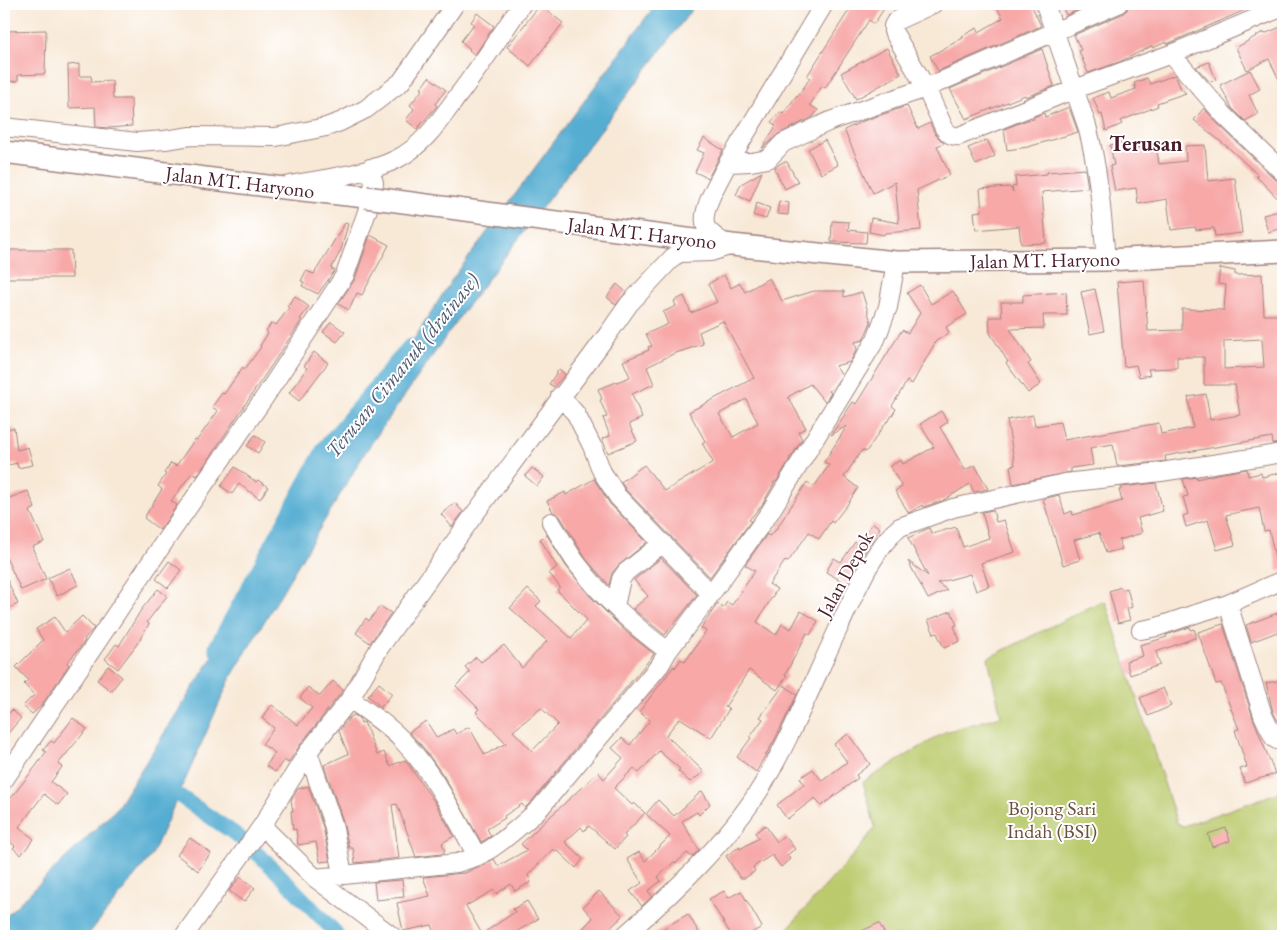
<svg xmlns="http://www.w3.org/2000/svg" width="1287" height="940" font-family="'EB Garamond',serif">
<rect width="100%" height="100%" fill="#fff"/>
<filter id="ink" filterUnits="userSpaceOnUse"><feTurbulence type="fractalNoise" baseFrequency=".02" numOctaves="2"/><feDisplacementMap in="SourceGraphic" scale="10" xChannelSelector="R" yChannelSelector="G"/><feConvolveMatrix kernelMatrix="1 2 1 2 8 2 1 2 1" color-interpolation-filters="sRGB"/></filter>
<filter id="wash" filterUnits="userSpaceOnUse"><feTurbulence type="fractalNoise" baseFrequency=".0096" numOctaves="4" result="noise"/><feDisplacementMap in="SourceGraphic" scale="20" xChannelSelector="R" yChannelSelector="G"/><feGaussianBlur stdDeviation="1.12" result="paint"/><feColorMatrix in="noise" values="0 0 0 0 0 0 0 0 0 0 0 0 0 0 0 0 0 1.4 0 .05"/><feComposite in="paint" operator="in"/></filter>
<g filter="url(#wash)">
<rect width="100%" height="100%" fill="#f8e9d7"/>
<path fill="#baca6c" stroke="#82744c" d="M1102 601 1106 603 1177 823 1183 826 1283 791V936H781L862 845 875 827 863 782 945 732 1001 716 988 658Z"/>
<path fill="#55add2" stroke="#50667e" d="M656 4H696L463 312 366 451 230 679 152 855 87 936H4V918L116 809 451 281Z"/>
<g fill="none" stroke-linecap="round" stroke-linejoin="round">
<path stroke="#55add2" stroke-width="15" d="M162 784 238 836 276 871 336 933"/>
<path stroke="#55add2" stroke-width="25" d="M221 648 329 450 412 351"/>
</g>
<g id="blocks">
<path fill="#f7a8a7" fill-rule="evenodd" d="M853 4H887L874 24 869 20 825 88 822 86 810 105 818 110 813 117 778 134 763 148H762L776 126 771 122 780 112 783 114 797 95 798 96 810 78 807 76Z
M995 4H1031L1041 26 938 71 930 56 963 38 962 36 977 28 979 32 1003 18Z
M1061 4H1092L1066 15Z
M1128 4H1259L1167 44 1166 42 1153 48 1152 46 1119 62 1088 73 1079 51 1081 50 1074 35 1122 14 1127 10Z
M540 5 563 23 530 66 507 47Z
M477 13 494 26 475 55 469 50 470 49 461 41 474 24 471 22Z
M1283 26V88L1269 59 1247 70 1236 48 1263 32 1264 34Z
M46 30 45 74 18 75V81L4 82V31Z
M887 48 901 74 856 99 841 73Z
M1042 49 1054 86 1026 97 1025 95 966 119 950 89Z
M1209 62 1216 80 1210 82 1196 67Z
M79 64V76H91L92 82 112 81 113 99H131L132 126 109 128 96 127 95 107 69 108 68 65Z
M1250 70 1260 89 1249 95 1258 114 1245 121 1232 108 1220 85Z
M1175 75 1181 89 1186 93 1157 103 1158 106 1120 121 1122 124 1106 131 1102 114 1100 115 1093 98 1109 92 1111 98 1136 89 1134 83 1147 78 1150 84Z
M429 77 446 90 435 104 437 106 417 129 406 120 414 109 410 105 423 89 421 88Z
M907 106 918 129 930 123 935 134 944 143 937 146 950 175 917 190 921 230 885 233 884 235 869 232 871 218 899 223 895 182 873 193 844 130 863 121Z
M1069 107 1078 132 1028 147 1007 150 1004 129 1027 120 1034 119 1033 117 1044 113 1045 117Z
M1204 108 1218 124 1276 180 1283 182V204L1256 176 1258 175 1230 149 1194 120Z
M704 138 723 150 708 178 695 172 704 153 697 150Z
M825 140 838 165 821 174 808 149Z
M987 140 995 156 976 165 968 148Z
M1126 142 1128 149 1156 145 1159 164 1186 161 1185 146 1205 145 1208 181 1235 178 1242 233 1215 236 1214 228 1196 230 1195 227 1171 230 1167 199 1138 204 1136 188 1115 191 1110 166 1114 165 1110 145Z
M783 162H787L798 182 785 189 775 170V167Z
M1085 169 1088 188 1042 192 1046 243 1021 244 1019 226 976 230 974 212 982 211 980 189 1010 187 1013 192 1012 187 1016 186 1015 177 1047 174V172Z
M762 172 750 201 736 195 741 184Z
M779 201 789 203 788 215 777 214Z
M757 203 770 208 766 219 753 215Z
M1283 210V228L1268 232 1263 215Z
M832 221 849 222 848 230 867 232 866 243 831 242Z
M345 223 348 224 341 250 331 269 335 270 318 294 302 286 304 282 301 281 306 271 314 274Z
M370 235 389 245 362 295 357 293 349 310 338 304 355 279Z
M4 250H71L72 278H4Z
M1220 268 1235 271V275L1262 274 1264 315H1283V372H1278L1283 399V443L1273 444 1272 437 1165 456 1166 461 1117 466 1113 444 1090 448 1093 465 1071 468V472L1013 484 1010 466 1015 465 1007 420 1033 415 1035 426 1060 422 1064 440 1159 423 1161 434 1193 428 1188 397 1206 394 1210 420 1240 415 1235 385H1204V357H1177V368L1148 369 1150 375 1139 377 1136 365 1124 367 1117 282 1144 280 1148 331 1182 330V309L1224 310 1226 285 1218 284ZM1262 339 1264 367 1224 369V341Z
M724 275 731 288 740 283 745 292 769 278 782 301 814 291H844V297L862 292 871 322 863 340 855 342 857 349 850 362 835 366 842 375 833 388 829 391 831 393 825 402 810 384 788 397 806 428 798 432 802 439 792 456 789 458 790 459 777 481 773 483 774 484 762 505 749 520 751 521 710 577 626 490 621 482 644 465 665 491 713 462 702 443 705 441 689 412 754 378 723 321 699 332 703 344 673 354 647 367 654 384 632 394 642 418 629 424 637 441 608 453 602 439 610 436 603 418 607 417 600 400 602 399 598 389 630 377 623 361 649 350 648 347 652 346 646 334 668 324 663 312 676 306 674 301 684 296 691 313 717 302 708 284ZM746 399 758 423 733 437 719 414Z
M617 284 626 292 616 305 607 297Z
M920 285 931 304 953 291 967 314 946 327 949 333 936 341 912 384 907 381 892 406 896 409 888 422 887 421 866 452 862 450 844 477 858 488 847 505 833 523 831 521 819 539 809 532 788 562 785 561 769 584 777 589 757 622 776 635 782 624 791 629 801 611 818 621 810 635 807 633 785 675 787 676 777 690 749 670 725 707 729 709 711 738 680 718 666 735 704 772 690 782 678 771 680 769 659 751 639 773 634 768 614 788 632 805 634 803 645 813 624 835 626 837 615 849 589 826 584 831 581 827 565 842 583 859 576 868 557 850 555 851 553 849 528 875 531 882 515 891 511 884 496 894 494 890 466 906 482 934 515 912 513 909 527 901 538 919 509 936H436L432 925 403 931 397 903 430 896 423 877 465 873 494 859 498 866 527 850 521 844 598 772 604 779 623 758 612 748 622 738 630 745 650 720 639 712 674 666 675 668 681 659 685 662 706 631 701 628 718 603 723 608 727 602 732 605 755 571 745 565 767 534 769 536 775 531 807 482 814 487 829 465 824 462 847 426 831 435 853 402 856 404 902 330 908 333 920 313 907 293Z
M1095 289 1104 331 1090 334 1081 292Z
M1066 292 1067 315H1043L1044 328 1010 329 1031 362 1028 364 1041 384 1028 393 1006 363 1008 362 990 333 989 317H1002L1001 302H1023V295Z
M295 296 309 307 300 319 302 320 197 476 192 473 171 501 177 505 160 530 144 518 162 489 158 486 166 474 164 473 171 463 176 466 195 439 197 440 218 411 212 407 222 393 224 394 243 367 245 369 261 347 260 346 268 333 266 331 272 322 276 325 289 308 287 306Z
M331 322 345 332 337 342 323 332Z
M314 352 328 363 299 401 289 393 307 368 304 366Z
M559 369 565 374 554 387 549 384Z
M941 411 948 422 940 427 965 470 975 465 988 489 974 492 970 484 942 501 923 507 922 505 909 513 895 491 902 487 890 466 901 460 903 464 934 447 920 424Z
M14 428 17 450 28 447 33 465 18 468 17 463 4 466V429Z
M255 435 265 442 258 453 247 446Z
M235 467 256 482 258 480 268 487 260 499 239 484 232 494 221 486Z
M532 468 544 477 537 486 525 476Z
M1247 469 1248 476 1261 473 1262 477 1283 472V570L1278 571 1269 530 1264 531 1259 508 1226 515 1235 545 1217 550 1208 520 1186 527 1183 516 1188 514 1183 497 1188 496 1183 479 1197 477V479L1217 474Z
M594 479 610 504 647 542 618 566 612 573 609 585 586 559 560 516 553 512 547 501 565 492 566 495Z
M1156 483 1163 511 1138 518 1142 533 1119 540 1122 549 1106 553 1099 533 1074 540 1080 560 1063 565 1043 499 1059 495 1065 514 1072 511 1073 515 1122 501 1119 490H1121V487Z
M28 491 35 508 30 511 44 542 32 547 46 579 21 590 4 553V500Z
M455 503 463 512 452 527 441 514Z
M993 510 996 522 1004 520 1015 552 981 563 989 586 976 591 970 574 937 583 947 590 928 599 908 561 928 576 908 538 929 528 932 534 956 527 963 547 989 538 982 512Z
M873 523 880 528 853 570H854L847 584 826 572 834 558 841 562 855 542 857 544Z
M547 535 566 566 590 596 624 630 654 654 532 801 525 808 522 804 504 816 505 818 487 829 491 836 481 842 443 775 422 746 409 732 426 721 437 738 453 729 456 734 469 727 485 755 506 743 476 712 479 709 456 686 470 672 465 667 476 657 481 662 504 645 522 668 547 641 510 608 528 589 541 601 536 606 571 638 587 620 557 590 560 587 549 573 557 567 540 539ZM541 708 558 724 532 751 513 731Z
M661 558 697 595 665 635 633 609 648 596 634 580Z
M169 561 181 570 168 588 156 579Z
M70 568 78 585 57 596 48 578Z
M4 573 18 604 4 610Z
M1121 587 1122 590 1127 588 1132 607 1127 609 1130 620 1118 623 1109 591Z
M158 589 167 596 147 622 149 624 137 644 118 669 105 659 116 644 119 646 141 610Z
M380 606 391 613 370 643 356 633 366 618 369 621Z
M951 611 957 625 954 626 960 641 944 648 937 633 934 634 928 620Z
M1283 611V630L1251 642 1246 625Z
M82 616 94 628 84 639 85 640 82 645 67 663 69 665 41 706 32 714 23 706 34 695 24 684 28 680 16 667 43 640 36 629 55 617 65 632Z
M1223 624 1253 718 1275 774 1245 783 1240 769 1247 767 1235 730 1239 729 1221 683 1216 684 1198 632Z
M1190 627 1191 630 1194 629 1197 637 1156 652 1160 665 1130 675 1126 661 1143 656 1140 645 1167 637 1166 635Z
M108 666 122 677 111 691 97 680Z
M1283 680V730L1273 712 1266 683Z
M333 681 343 690 341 693 300 745 288 763 284 760 275 772 266 766 275 753 262 744 274 728 262 718 272 705 298 725 312 708 300 698 308 687 320 696Z
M379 683 392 694 381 707 368 696Z
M784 685 797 695 774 741 756 772 737 757 751 738 750 737 763 719 760 717Z
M1163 688 1171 706 1148 716 1140 698Z
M12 710 21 718 4 738V718Z
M354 715 359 718 361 723 364 722 377 755 384 752 390 766 405 760 434 801 454 836 442 843 445 851 441 854 416 857 397 804 392 805 399 858 355 863 353 848H349L343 821 324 765 348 754 339 731 350 717Z
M73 718 87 729 58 764 62 767 51 782 67 794 58 805 44 794 19 827 34 839 21 855 13 848 15 846 4 837V807L36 766 46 752 43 750 51 741 54 743Z
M848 734 870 764 856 775 858 778 821 806 815 798 787 819 777 805 804 784 800 778 813 769 822 781 847 762 834 744Z
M308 786 323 827 330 861 320 862 316 842 298 845 296 829 293 830 291 811H293L291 800 298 789Z
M702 791 710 804 699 815 697 812 682 821 699 850 692 857 687 853 676 863 674 862 658 877 661 881 648 891 652 896 642 906 630 891 642 883 627 859 639 852 645 861 670 836 646 814 658 800 674 816Z
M765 825 777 842 785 836 795 849 787 855 790 859 781 867 772 855 753 867 755 871 745 878H740L726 856 739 847 740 849 759 838 755 833Z
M1226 828 1230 841 1212 847 1208 834Z
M190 838 211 853 198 871 177 855Z
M240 877 255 888 244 902 229 891Z
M402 880 404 897 376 900 374 882Z
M599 891 623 916 606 932 605 930 599 936H575L593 918 583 907Z
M724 891 728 898 741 891 762 927 746 936H732L709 899Z
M688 914 701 936H651L671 924Z
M879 923 886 936H851Z"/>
</g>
</g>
<g filter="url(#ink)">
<use href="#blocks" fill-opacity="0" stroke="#a18481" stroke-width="1"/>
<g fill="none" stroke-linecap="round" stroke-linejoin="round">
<g stroke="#a18481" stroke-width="20">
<path id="minor" d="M933 4 896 21 893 26V31L926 88 944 128C948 134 952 137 959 136L1075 89 1171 54 1283 7
M1045 4 1087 126C1099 170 1102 215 1106 260
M1171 54 1225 116 1283 172
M4 127 137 142 165 140 191 136 276 137 326 127 340 122 366 109 401 82 455 4
M728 163 824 4
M290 185C323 179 367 174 397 159 423 146 440 120 457 97 480 67 501 35 522 4
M724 243C719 239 709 233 706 227 699 211 721 177 728 163L751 162 768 159 783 143 830 121 926 88 1118 4
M560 396 576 414 592 446 602 472 618 497 711 594
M551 522C560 536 568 552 578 565 603 598 635 627 668 651
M1228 604 1263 715 1274 738 1277 740 1283 741
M615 606 621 579 626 572 663 543
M1141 630 1157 627 1195 614 1228 604 1283 580
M350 699C368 712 387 724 402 740 434 773 455 816 477 856
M308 752 333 824 343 874
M4 780 171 532 264 398 345 275 370 203 374 183 370 168
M262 826 308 752 350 699 380 647 471 519 608 334 629 304 673 257 680 253 711 252 729 246
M315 878 457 863C463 861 470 859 476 857 498 847 523 824 540 808L660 665 668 651 711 594 770 512 876 339 888 307 896 262
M184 936 262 826 315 878 392 936
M624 936C673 893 728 841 762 786 793 734 815 677 841 623 855 593 874 547 900 527L953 508 1065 483 1161 472 1283 453"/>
</g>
<g stroke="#a18481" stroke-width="24">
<path id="major" d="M4 152 275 187 366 197
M571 224 732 245 896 262 1106 260 1283 251"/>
</g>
<use href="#minor" stroke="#fff" stroke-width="18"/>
<use href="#major" stroke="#fff" stroke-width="21"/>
<g stroke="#a18481" stroke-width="24" stroke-linecap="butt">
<path id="major-bridge" d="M366 197 571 224"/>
</g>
<use href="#major-bridge" stroke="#fff" stroke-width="21"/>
</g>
</g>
<g text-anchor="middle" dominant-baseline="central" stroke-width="4" stroke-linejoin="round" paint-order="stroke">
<g font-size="20" fill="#4a1f2b" stroke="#fff">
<text transform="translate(240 182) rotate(7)">Jalan MT. Haryono</text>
<text transform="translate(642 233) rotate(7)">Jalan MT. Haryono</text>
<text transform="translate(1045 260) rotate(-1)">Jalan MT. Haryono</text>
<text transform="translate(845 574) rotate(-61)">Jalan Depok</text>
</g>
<g font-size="20" fill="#6c523e" stroke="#fff">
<text x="1052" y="808">Bojong Sari<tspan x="1052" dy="23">Indah (BSI)</tspan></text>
</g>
<g font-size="21" font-style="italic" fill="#4e586e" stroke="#fff">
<text transform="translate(402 365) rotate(-51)">Terusan Cimanuk (drainase)</text>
</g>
<g font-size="22" font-weight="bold" fill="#4a1f2b" stroke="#fff">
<text x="1146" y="143">Terusan</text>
</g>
</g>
<rect width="1287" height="940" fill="none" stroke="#fff" stroke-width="20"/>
</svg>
